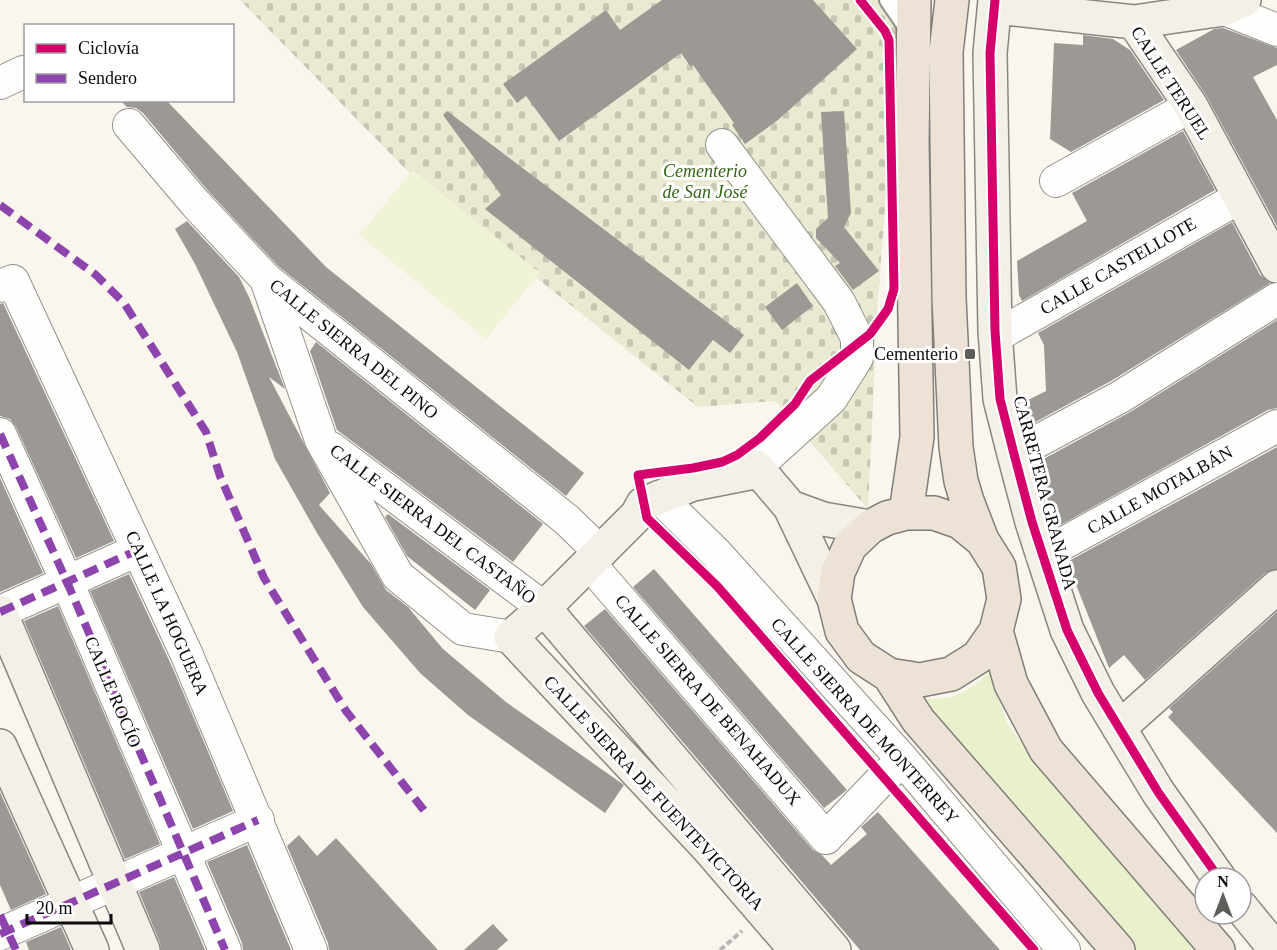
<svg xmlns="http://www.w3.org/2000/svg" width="1277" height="950" font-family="Georgia,serif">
<defs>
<pattern id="cemetery-stones" width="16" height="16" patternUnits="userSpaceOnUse" patternTransform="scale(1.5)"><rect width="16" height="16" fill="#e9ead1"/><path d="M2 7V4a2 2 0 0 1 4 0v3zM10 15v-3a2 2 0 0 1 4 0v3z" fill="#c6c7b2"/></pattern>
</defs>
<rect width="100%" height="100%" fill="#faf6ee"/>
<path fill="#e8f0cc" d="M992 669 997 695 1007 723 1032 759 1196 950H1132L920 699C956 699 966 696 992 669Z"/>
<path fill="url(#cemetery-stones)" d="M240 0H882L900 12 878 299 868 509 775 401 698 407 423 187Z"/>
<path fill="#f1f3d6" d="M413 170 540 273 486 339 359 235Z"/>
<path fill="#9c9894" d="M662 0H813L857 49 778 120 745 144 732 125 734 123 693 65 691 67 681 53 559 141 526 96 517 103 503 84 606 10 620 30Z
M1223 28 1277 48V65L1253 77 1277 120V226L1207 97 1176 50 1214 29Z
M1083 35 1113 39 1130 50 1164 100 1071 152 1050 139 1054 43 1083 45Z
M120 100H166L326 267 584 473 566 496 278 266 209 192 143 113 136 108 127 107Z
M447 111 744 335 730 353 713 340 689 370 485 209 501 195 443 115Z
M844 111 851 213 844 227 879 271 853 290 835 266 840 263 816 238V229L828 218 821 112Z
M1183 131 1215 190 1022 301 1019 295 1017 261 1087 221 1072 193Z
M187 221 239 277 249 297 285 389 269 377 330 493 319 505 371 564 386 590 408 607 443 649 506 702 624 785 605 813 468 715 420 673 363 607 317 533 275 459 237 352 195 264 175 229Z
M1232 222 1260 275 1270 283 1111 381 1028 426 1022 403 1046 391 1044 345 1038 333Z
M797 283 813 306 782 330 765 307Z
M3 303 114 541 76 558 16 427 10 419 0 416V304Z
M1277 320V408L1268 410 1055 528 1038 462 1130 412Z
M316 342 543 524 513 562 337 430 310 351Z
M1277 447V569L1265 573 1145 680 1124 655 1109 668 1067 562Z
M0 478 43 573 0 592Z
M388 514 490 590 475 610 407 556 385 517Z
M654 569 847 790 824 808 633 587Z
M129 574 174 671 233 811 193 829 90 591Z
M58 606 160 844 125 859 24 621Z
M605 609 813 850 822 855 831 865 867 834 861 827 878 812 1000 950H860L584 626Z
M1277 612V833L1168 717 1173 712 1169 708Z
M0 792 46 894 11 910 0 885Z
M299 835 317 856 336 838 438 950H329L328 943 287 846Z
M247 845 291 950H243L242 943 207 862Z
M174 877 205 950H161L160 943 139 892Z
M493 924 508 940 497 950H464Z
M61 927 71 950H29L26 942Z"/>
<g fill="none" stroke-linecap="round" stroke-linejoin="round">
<g stroke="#93918d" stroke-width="20">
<path id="lane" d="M888 0 910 32"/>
</g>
<g stroke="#93918d" stroke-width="34">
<path id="street" d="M1224 9 1277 30
M0 83 23 72
M129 125 196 204 266 279 567 520 600 552
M722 145 839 302 857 338V358L831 399 756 467
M1056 181 1191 106
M266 279 321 440 398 576 463 629 511 637
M0 286 13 281 186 653 311 950
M996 336 1240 197
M0 434 67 582 225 950
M331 448 544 608
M1014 454 1120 397 1277 299
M659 497 716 553 903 760 1064 950
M1042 555 1277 426
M589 563 826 838 883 778 903 760
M0 612 138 550
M0 934 258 820"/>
</g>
<g stroke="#898784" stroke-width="36">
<path id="secondary" d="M995 0 990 53 995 331 1000 399 1014 454 1032 522 1067 630 1098 693 1158 792 1219 878
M995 7 1134 22 1224 9 1244 0
M1134 22 1191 106 1277 266
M790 507 756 467 749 473 693 484 643 504 637 515 544 608 511 637 709 849 796 950
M834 599 790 507 823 519 870 527
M544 608 834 950
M0 612 143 950
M1119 728 1277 587
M0 746 92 950
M1241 907 1276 950"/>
</g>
<g stroke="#807e7a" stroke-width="36">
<path id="primary" d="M952 0 946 52 949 298 956 447 961 481 967 501 982 540 999 567 1004 599 996 631 978 657 951 674 920 680 889 675 861 657 842 631 834 599 838 572 850 546 870 527 887 518 906 513H934L960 522 982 540
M906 513 917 437 912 143 914 0
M996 631 1011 684 1046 750 1218 950
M889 675 918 720 1118 950"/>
</g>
<path stroke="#b7b6b5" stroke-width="4" stroke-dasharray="6 3" stroke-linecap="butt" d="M720 950 742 931"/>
<use href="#lane" stroke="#fefefc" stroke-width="16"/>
<use href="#street" stroke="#fefefc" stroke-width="32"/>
<use href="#secondary" stroke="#f4f0e8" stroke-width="33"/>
<use href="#primary" stroke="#ece3d6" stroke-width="33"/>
<path stroke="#8e44ad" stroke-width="8" stroke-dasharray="15 8" stroke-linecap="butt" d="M0 205 96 275 124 303 206 432 220 476 264 578 346 711 426 813
M0 434 67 582 225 950
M0 612 138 550
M0 915 16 950
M0 934 258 820"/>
<g stroke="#fff" stroke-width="13">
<path id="cycleway" d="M860 0 885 31 889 40 894 289 888 309 870 334 810 381 795 404 760 438 737 455 722 462 693 468 638 475 647 518 717 586 1034 950
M995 0 990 53 995 331 1000 399 1014 454 1032 522 1067 630 1098 693 1158 792 1219 878"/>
</g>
<use href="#cycleway" stroke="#d6006c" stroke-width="9"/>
</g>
<rect fill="#5f5d5a" stroke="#fff" stroke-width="2" x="964" y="348" width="12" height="12" rx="3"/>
<g text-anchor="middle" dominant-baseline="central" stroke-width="6" stroke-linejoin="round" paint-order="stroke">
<g font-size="18" fill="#0b0b0b" stroke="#fff">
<text transform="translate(1171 83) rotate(57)">CALLE TERUEL</text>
<text transform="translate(1118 266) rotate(-30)">CALLE CASTELLOTE</text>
<text transform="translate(354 349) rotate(39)">CALLE SIERRA DEL PINO</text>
<text transform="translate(1160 490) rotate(-29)">CALLE MOTALBÁN</text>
<text transform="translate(1045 493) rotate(75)">CARRETERA GRANADA</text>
<text transform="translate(433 524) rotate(37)">CALLE SIERRA DEL CASTAÑO</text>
<text transform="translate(167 613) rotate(66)">CALLE LA HOGUERA</text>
<text transform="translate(113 692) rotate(67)">CALLE ROCÍO</text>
<text transform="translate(708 700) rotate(49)">CALLE SIERRA DE BENAHADUX</text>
<text transform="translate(865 721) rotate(48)">CALLE SIERRA DE MONTERREY</text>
<text transform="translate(654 793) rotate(47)">CALLE SIERRA DE FUENTEVICTORIA</text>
</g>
<g font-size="18" font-style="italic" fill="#366519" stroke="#fff">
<text x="705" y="171">Cementerio<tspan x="705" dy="21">de San José</tspan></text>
</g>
<g font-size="18" fill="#0b0b0b" stroke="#fff" text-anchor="end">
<text x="958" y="354">Cementerio</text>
</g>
</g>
<rect x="24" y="24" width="210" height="78" fill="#ffffff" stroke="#9d9d9d" stroke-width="1.5"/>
<rect x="36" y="44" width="30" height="9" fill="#d6006c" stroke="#9d9d9d" stroke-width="1.5"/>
<text x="78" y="54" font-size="18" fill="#0b0b0b">Ciclovía</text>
<rect x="36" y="74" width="30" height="9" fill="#8e44ad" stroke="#9d9d9d" stroke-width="1.5"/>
<text x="78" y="84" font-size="18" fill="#0b0b0b">Sendero</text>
<g transform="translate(1223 896)"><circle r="28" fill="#ffffff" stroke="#9d9d9d" stroke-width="1.5"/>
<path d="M0-4.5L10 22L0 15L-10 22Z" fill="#5f5d5a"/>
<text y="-9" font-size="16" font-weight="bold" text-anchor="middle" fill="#0b0b0b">N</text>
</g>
<path d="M27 914v9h84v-9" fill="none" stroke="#0b0b0b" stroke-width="3"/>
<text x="36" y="914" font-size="18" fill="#0b0b0b" stroke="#ffffff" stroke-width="4.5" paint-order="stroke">20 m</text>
</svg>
